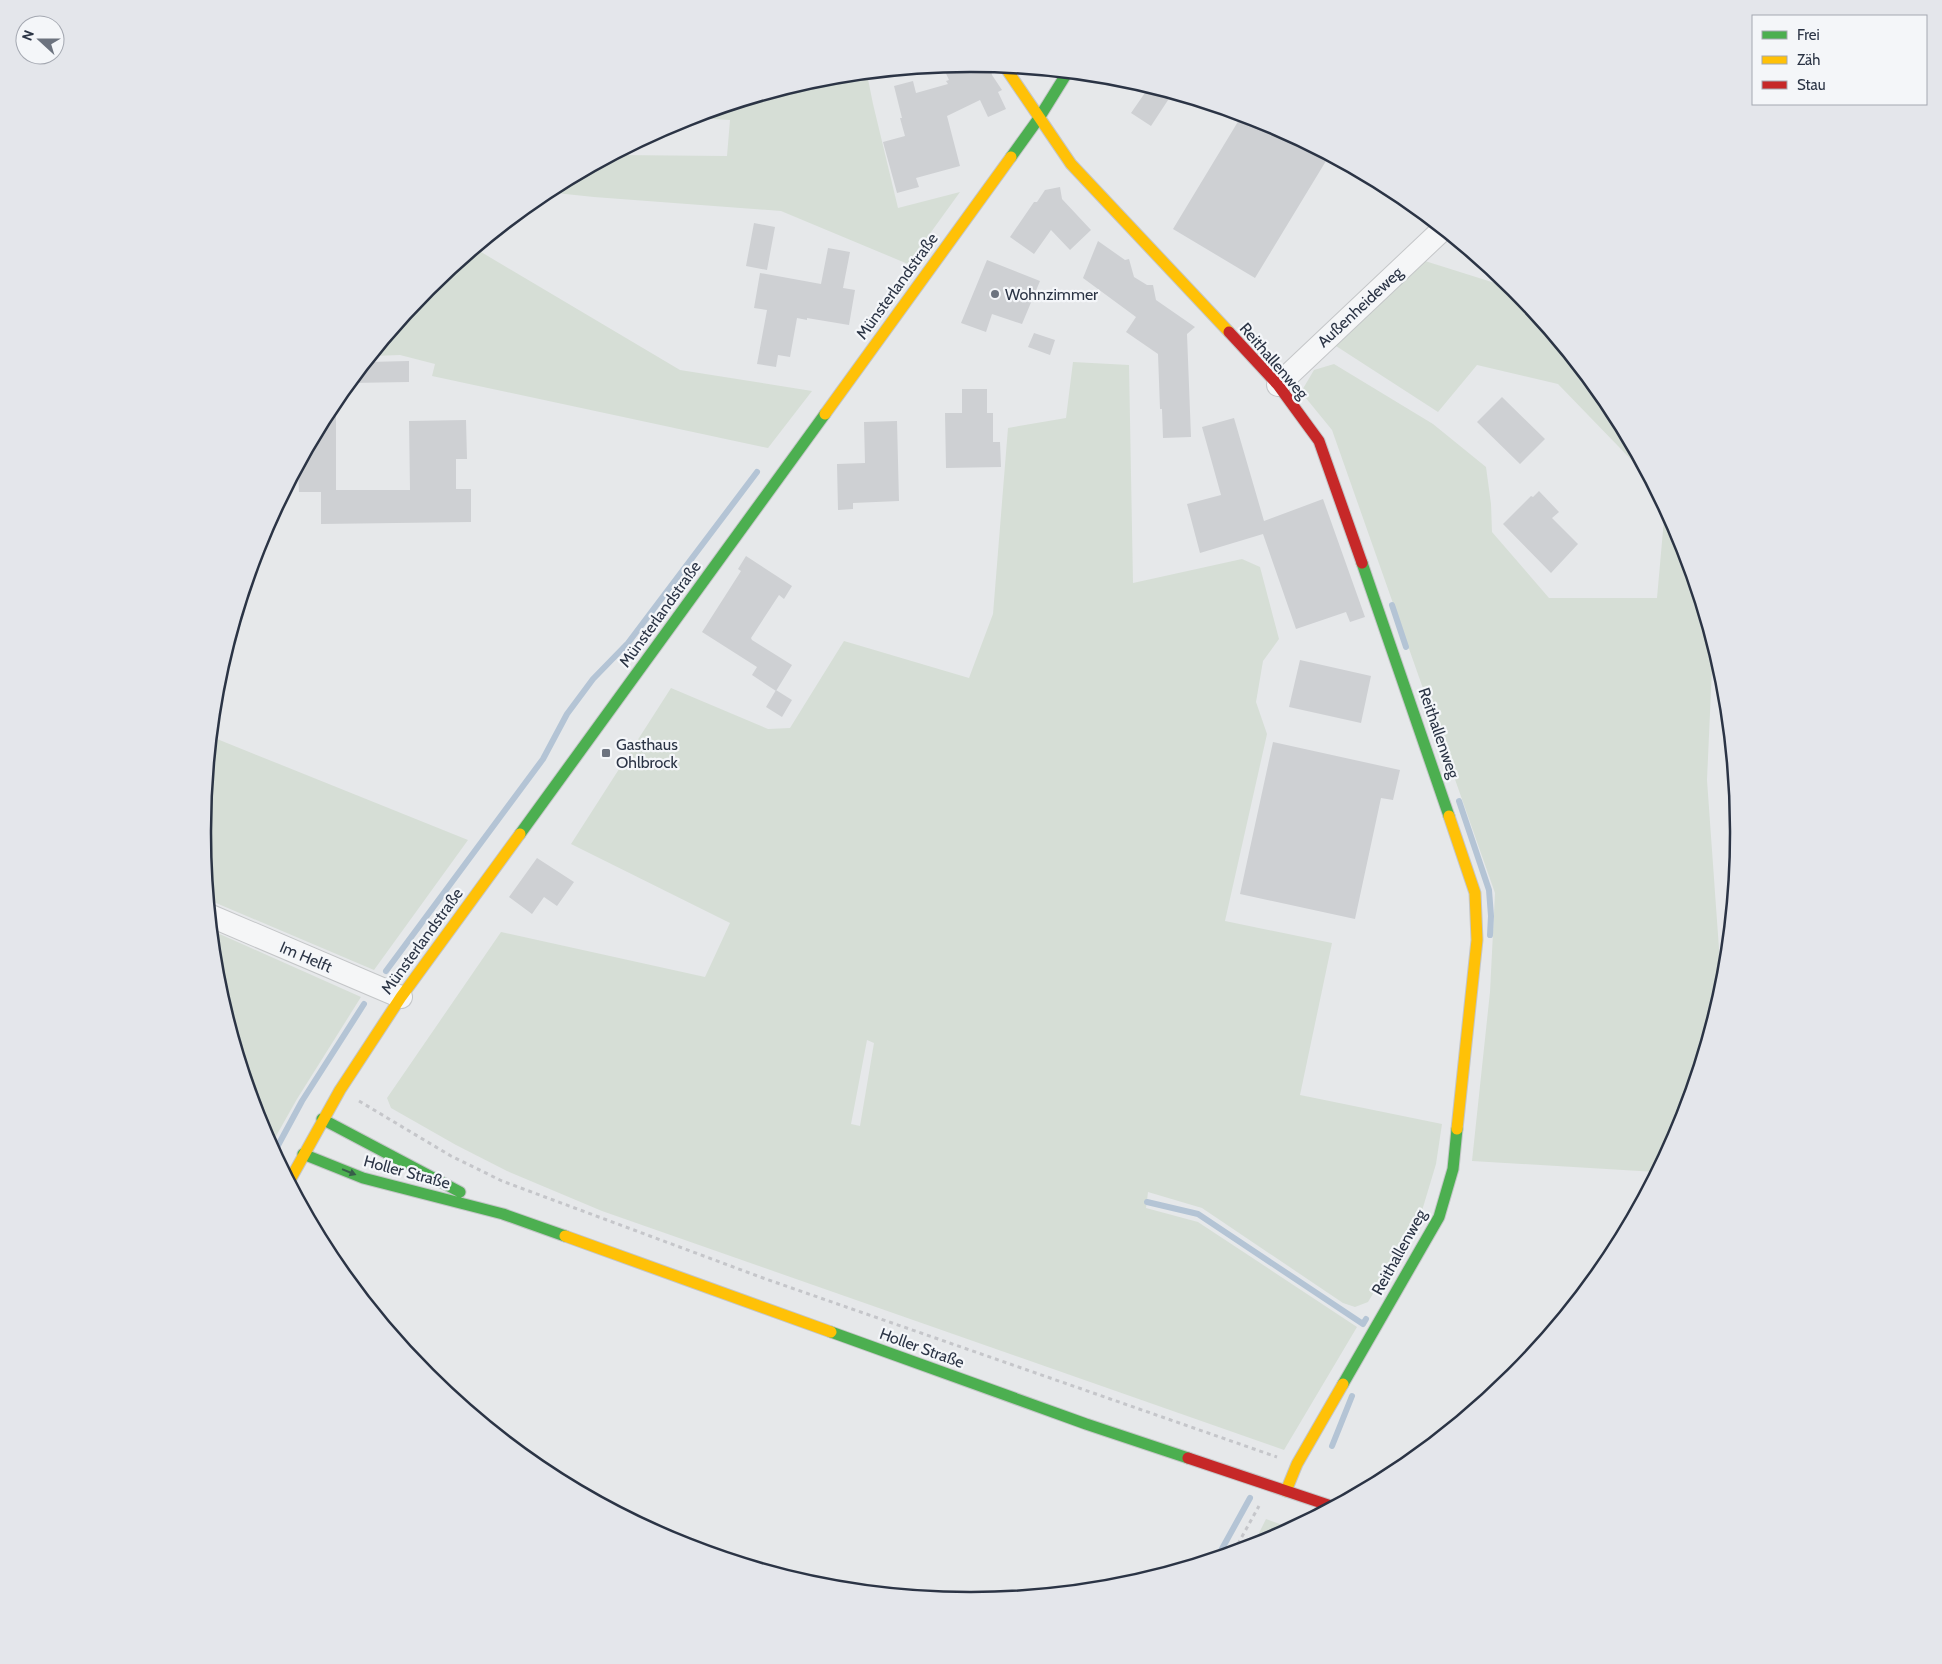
<svg xmlns="http://www.w3.org/2000/svg" width="1942" height="1664" font-family="Cabin,sans-serif">
<rect width="100%" height="100%" fill="#e6e8ea"/>
<path fill="#d6ded6" fill-rule="evenodd" d="M867 74 873 104 898 208 960 192 908 264 781 211 594 197 546 192 615 155 727 156 730 120 698 118V116L821 78Z
M476 249 680 370 812 391 768 448 432 376 435 364 400 355 373 356 428 289Z
M1425 261 1514 289 1610 405 1648 477 1558 384 1477 365 1438 412 1336 346Z
M1073 362 1129 365 1133 583 1242 559 1260 567 1279 639 1263 661 1256 702 1267 734 1225 921 1332 943 1300 1095 1442 1124 1436 1164 1421 1214 1368 1302 1355 1307 1343 1303 1202 1208 1148 1192 1146 1208 1198 1222 1357 1327 1284 1450 602 1211 507 1171 456 1145 391 1108 387 1098 501 932 705 977 730 923 571 844 671 688 768 729 790 728 844 641 969 678 993 614 1008 428 1066 418ZM867 1040 874 1043 860 1126 851 1124Z
M1334 364 1433 424 1486 467 1491 504 1492 532 1549 598H1657L1665 508 1681 538 1713 646 1707 780 1722 991 1681 1126 1656 1172 1472 1161 1490 992 1495 893 1332 430 1301 392 1314 370Z
M212 737 468 840 374 970 209 900 203 832Z
M213 931 361 997 297 1099 271 1145 261 1126 217 982Z
M1266 1519 1291 1528 1265 1542 1253 1545Z"/>
<g fill="none" stroke-linecap="round" stroke-linejoin="round">
<path stroke="#b4c4d5" stroke-width="6" d="M1392 605 1406 647
M1459 801 1489 890 1491 916 1490 935
M386 971 543 759 567 714 593 679 628 643 757 472
M275 1151 302 1101 364 1004
M1147 1202 1198 1214 1363 1324 1366 1319
M1332 1446 1352 1396
M1300 1521 1302 1522
M1218 1556 1250 1498"/>
</g>
<path fill="#ced0d3" d="M961 65 964 73 981 65 990 66 992 75 1002 90 998 92 1006 109 988 117 980 100 947 116 960 166 916 178 919 187 897 193 883 142 905 136 900 118H902L894 86 913 81 916 93 948 84 946 81 949 80 943 67Z
M1149 87 1172 94 1151 126 1131 113Z
M1242 115 1252 118 1270 129 1272 126 1329 156 1255 278 1173 229Z
M1060 187 1062 199 1091 230 1070 250 1051 230 1034 254 1010 237 1034 202H1037L1045 190Z
M754 223 775 227 767 270 746 266Z
M1098 241 1125 260 1129 259 1134 277 1147 285H1153L1156 300 1195 327 1187 334 1191 437 1163 438 1162 409H1160L1158 354 1126 332 1136 317 1083 278Z
M828 248 850 252 843 288 855 290 849 325 807 318V320L797 318 790 357 778 355 776 367 757 364 767 310 754 308 760 273 821 284Z
M987 260 1040 281 1022 324 992 314 986 332 961 323Z
M1034 333 1055 340 1050 355 1028 347Z
M409 361V382L350 383 368 362Z
M962 389H987V413H993V442H1000L1001 467 946 468 945 413H962Z
M1502 397 1545 439 1520 464 1477 422Z
M336 401V490H410L409 421 466 420 467 459H456V489H471V522L321 524V492H299L298 468Z
M1234 418 1264 521 1323 499 1365 617 1350 622 1346 612 1296 629 1263 534 1200 553 1187 504 1221 495 1202 427Z
M897 421 899 501 853 503V509L838 510 837 464 865 463 864 422Z
M1539 491 1559 512 1552 518 1578 544 1551 573 1503 524 1531 496 1533 497Z
M746 556 792 586 784 599 779 595 751 638 752 640 792 665 776 691 752 675 757 667 702 632 741 571 738 569Z
M1300 660 1371 676 1361 723 1289 707Z
M776 690 792 700 782 717 766 707Z
M1273 742 1400 770 1393 800 1381 798 1355 919 1240 894Z
M537 858 574 882 557 906 544 897 532 914 509 897Z"/>
<g fill="none" stroke-linecap="round" stroke-linejoin="round">
<g stroke="#c4c6c8" stroke-width="24">
<path id="street" d="M1278 385 1442 230
M211 916 401 997"/>
</g>
<g stroke="#c4c6c8" stroke-width="13">
<path id="fast" d="M1011 157 1039 118 1067 73
M1362 563 1449 816
M520 834 825 414
M322 1119 460 1192
M303 1154 363 1178 503 1214 565 1236
M831 1332 1086 1424 1188 1458
M1343 1384 1439 1217 1453 1169 1457 1129"/>
</g>
<g stroke="#c4c6c8" stroke-width="13">
<path id="slow" d="M1005 67 1071 164 1229 332
M825 414 1011 157
M1449 816 1475 893 1477 940 1457 1129
M290 1180 340 1090 401 997 520 834
M565 1236 831 1332
M1286 1491 1297 1464 1343 1384"/>
</g>
<g stroke="#c4c6c8" stroke-width="13">
<path id="jam" d="M1229 332 1278 385 1319 441 1362 563
M1188 1458 1331 1506"/>
</g>
<path stroke="#c5c6ca" stroke-width="3" stroke-dasharray="4 4" stroke-linecap="butt" d="M359 1101 451 1156 502 1181 763 1278 1277 1457
M1234 1551 1259 1506"/>
<use href="#street" stroke="#f5f6f7" stroke-width="22"/>
<use href="#fast" stroke="#4caf50" stroke-width="11"/>
<use href="#slow" stroke="#ffc107" stroke-width="11"/>
<use href="#jam" stroke="#c62828" stroke-width="11"/>
</g>
<defs><path id="oneway-solid" d="M-6-.8H1V-3.2L6.5 0L1 3.2V.8H-6Z" transform="scale(1.25)"/></defs>
<use fill="#375f49" href="#oneway-solid" transform="translate(349 1172) rotate(22)"/>
<g fill="#6c737f" stroke="#f4f6f9" stroke-width="2">
<circle cx="995" cy="294" r="5"/>
<rect x="601" y="748" width="10" height="10" rx="2.5"/>
</g>
<g text-anchor="middle" dominant-baseline="central" stroke-width="4.5" stroke-linejoin="round" paint-order="stroke">
<g font-size="16" fill="#2b3445" stroke="#f4f6f9">
<text transform="translate(897 286) rotate(-54)">Münsterlandstraße</text>
<text transform="translate(1360 307) rotate(-43)">Außenheideweg</text>
<text transform="translate(1274 361) rotate(49)">Reithallenweg</text>
<text transform="translate(660 614) rotate(-54)">Münsterlandstraße</text>
<text transform="translate(1439 733) rotate(71)">Reithallenweg</text>
<text transform="translate(422 941) rotate(-54)">Münsterlandstraße</text>
<text transform="translate(306 957) rotate(23)">Im Helft</text>
<text transform="translate(407 1172) rotate(15)">Holler Straße</text>
<text transform="translate(1399 1252) rotate(-61)">Reithallenweg</text>
<text transform="translate(922 1348) rotate(20)">Holler Straße</text>
</g>
<g font-size="16" fill="#2b3445" stroke="#f4f6f9" text-anchor="start">
<text x="1005" y="294">Wohnzimmer</text>
<text x="616" y="744">Gasthaus<tspan x="616" dy="18">Ohlbrock</tspan></text>
</g>
</g>
<path d="M0 0H1942V1664H0ZM970 72H971A759 759 0 0 1 1730 831V833A759 759 0 0 1 971 1592H970A759 759 0 0 1 211 833V831A759 759 0 0 1 970 72Z" fill="#e4e6eb" fill-rule="evenodd"/>
<path fill="none" stroke="#2b3445" stroke-width="2.5" d="M970 72H971A759 759 0 0 1 1730 831V833A759 759 0 0 1 971 1592H970A759 759 0 0 1 211 833V831A759 759 0 0 1 970 72Z"/>
<rect x="1752" y="15" width="175" height="90" fill="#f4f6f9" stroke="#a4a8b1"/>
<rect x="1762" y="31" width="25" height="8" fill="#4caf50" stroke="#a4a8b1"/>
<text x="1797" y="40" font-size="15" fill="#2b3445">Frei</text>
<rect x="1762" y="56" width="25" height="8" fill="#ffc107" stroke="#a4a8b1"/>
<text x="1797" y="65" font-size="15" fill="#2b3445">Zäh</text>
<rect x="1762" y="81" width="25" height="8" fill="#c62828" stroke="#a4a8b1"/>
<text x="1797" y="90" font-size="15" fill="#2b3445">Stau</text>
<g transform="translate(40 40) rotate(291)"><circle r="24" fill="#f4f6f9" stroke="#a4a8b1"/>
<path d="M0-4L9 19L0 12L-9 19Z" fill="#6c737f"/>
<text y="-8" font-size="14" font-weight="bold" text-anchor="middle" fill="#2b3445">N</text>
</g>
</svg>
